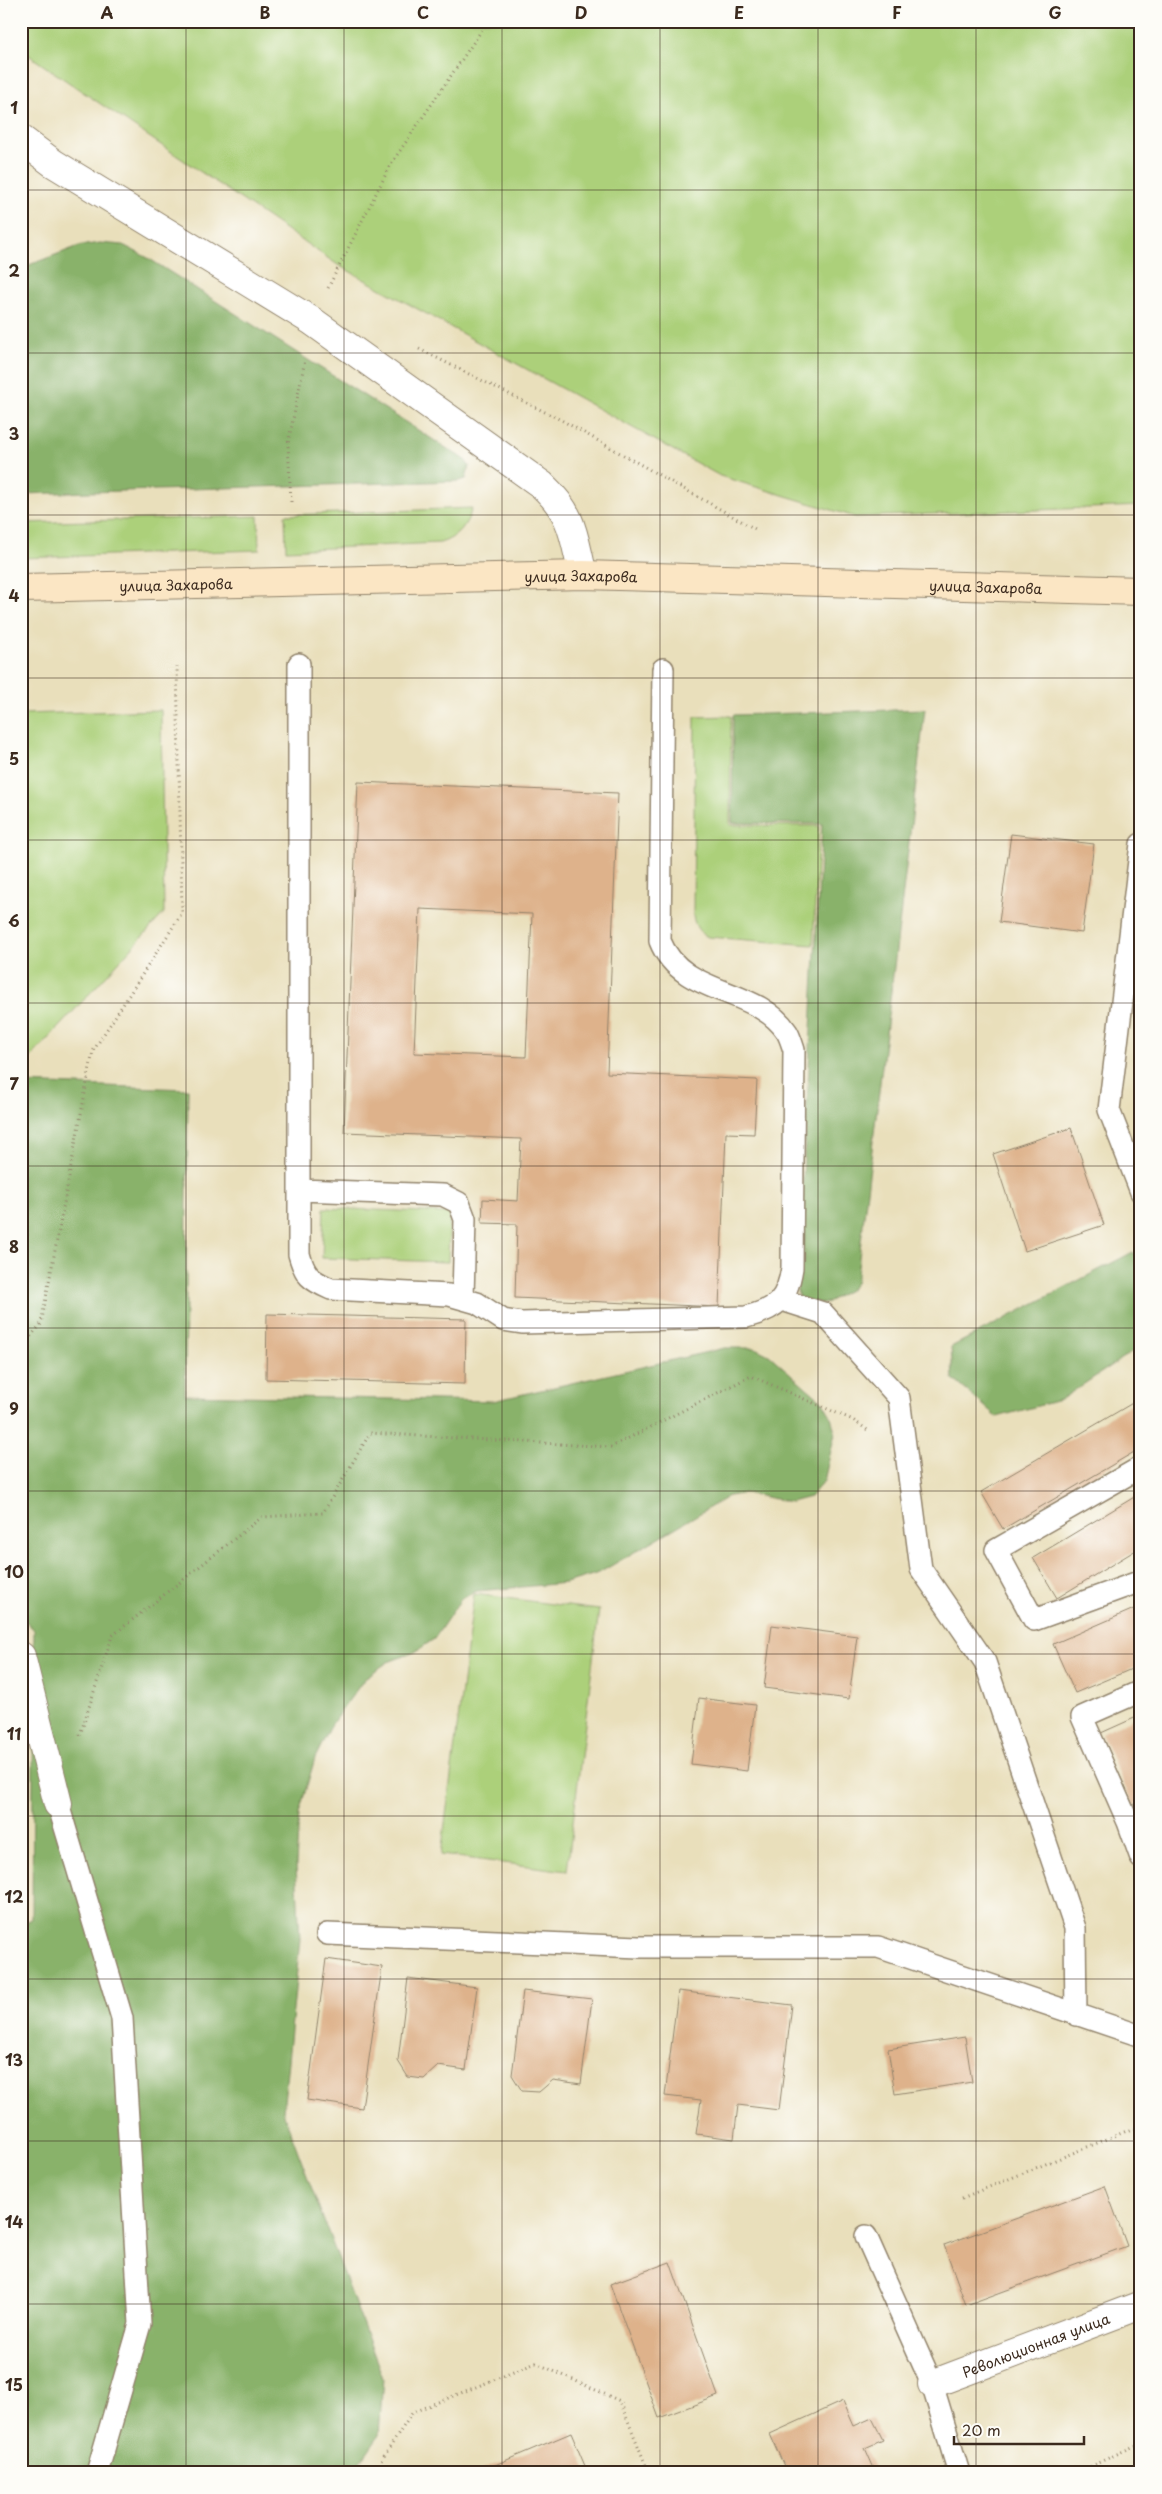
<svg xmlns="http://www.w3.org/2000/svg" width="1162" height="2494" font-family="'Playpen Sans',sans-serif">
<rect width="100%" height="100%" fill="#fdfcf7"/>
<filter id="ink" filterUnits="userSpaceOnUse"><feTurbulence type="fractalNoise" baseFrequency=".02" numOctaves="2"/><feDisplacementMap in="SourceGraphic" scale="10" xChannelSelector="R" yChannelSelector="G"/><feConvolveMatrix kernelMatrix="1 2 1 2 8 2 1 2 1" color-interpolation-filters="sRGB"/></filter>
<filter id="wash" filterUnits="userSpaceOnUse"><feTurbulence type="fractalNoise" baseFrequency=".0096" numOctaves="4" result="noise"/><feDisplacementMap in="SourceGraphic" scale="20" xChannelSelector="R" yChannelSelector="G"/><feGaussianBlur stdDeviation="1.12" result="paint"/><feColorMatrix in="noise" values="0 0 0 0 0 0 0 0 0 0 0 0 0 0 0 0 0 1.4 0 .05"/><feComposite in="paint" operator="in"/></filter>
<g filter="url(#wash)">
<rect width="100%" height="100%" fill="#e9dfbb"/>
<path fill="#acd07a" stroke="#747d4c" d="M21 21H1141V506L855 517 720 476 338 265 21 50Z
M472 508C467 526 457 538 440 543L286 550 285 515Z
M258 516 259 550 21 558V523Z
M161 710 164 913 21 1068V714Z
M731 716 730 825 819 826 813 945 708 937C698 932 695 926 693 916L695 717Z
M324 1208 450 1213 448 1262 322 1258Z
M474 1594 599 1610 567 1871 441 1855Z"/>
<path fill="#89b26a" stroke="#626e44" d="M100 243 123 245 148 258 465 460 469 466 466 479 459 481 21 494V268L79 246Z
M925 709 856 1283 851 1289 824 1304 799 1298 797 1290 822 824 732 823 733 715Z
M21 1083 188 1089 185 1395 493 1401 725 1348H755L769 1355 823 1402 831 1416 835 1433 824 1481 810 1497 791 1502 745 1493 729 1496 599 1573 566 1583 477 1591 461 1599 434 1639 415 1652 388 1662 366 1677 333 1722 315 1758 299 1813 296 1865 300 1939 283 2112 383 2378 379 2435 353 2473H21V1924L32 1919 34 1630 21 1616Z
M1133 1252 1141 1261V1346L1060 1400 997 1417 953 1379 951 1347Z"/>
<g id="blocks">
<path fill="#deb28b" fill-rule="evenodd" d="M358 782 618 793 607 1073 757 1080 754 1134 726 1133 719 1307 515 1298 517 1224 482 1223 483 1199 518 1201 521 1139 344 1132ZM420 909 532 914 526 1057 414 1053Z
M1011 834 1094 844 1082 933 999 922Z
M1071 1128 1104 1225 1025 1251 993 1154Z
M267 1314 466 1319 465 1384 266 1379Z
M1141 1398V1448L1003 1529 981 1492Z
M1141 1493V1547L1057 1598 1033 1558Z
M1141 1606V1665L1075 1693 1053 1644Z
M772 1625 857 1636 849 1699 764 1688Z
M699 1698 755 1705 747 1771 691 1764Z
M1141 1715V1801L1133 1805 1101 1733Z
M326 1959 382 1967 362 2108 307 2100Z
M408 1978 477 1987 466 2070 438 2066 424 2079 408 2077 398 2061Z
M523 1991 592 1999 581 2084 553 2080 539 2092 522 2091 512 2075Z
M678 1991 792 2005 779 2110 738 2105 734 2139 696 2134 701 2100 665 2096Z
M965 2037 972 2082 895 2094 888 2049Z
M1105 2186 1127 2246 966 2305 944 2245Z
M670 2262 718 2396 659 2418 610 2284Z
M843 2401 854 2426 872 2418 883 2440 865 2448 876 2473H787L770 2434Z
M571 2433 588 2473H476Z
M1141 2463V2473H1138L1134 2466Z"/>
</g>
</g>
<g filter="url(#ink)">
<use href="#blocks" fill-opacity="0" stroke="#92846c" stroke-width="1"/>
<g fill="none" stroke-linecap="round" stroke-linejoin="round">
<g stroke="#92846c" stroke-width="24">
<path id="service" d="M299 664V1254C305 1276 310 1280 331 1289L449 1295 477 1303 503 1320 522 1323 746 1317C777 1309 787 1300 792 1268L794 1050C792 1044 790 1037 787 1032 757 986 682 997 660 941L663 669
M1141 844 1109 1110 1141 1192
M299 1190 443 1195 459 1203 465 1219 463 1298
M782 1300 823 1313 899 1398 921 1569 985 1662 1075 1928 1076 2015
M1141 1467 996 1550 1034 1620 1141 1581
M1141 1691 1082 1717 1128 1822 1141 1858
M58 1804 122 2018 140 2324 97 2473
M327 1934 639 1947H878L1141 2036
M866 2236 932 2384 959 2473"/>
</g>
<g stroke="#92846c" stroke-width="30">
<g id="minor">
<path d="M21 139 53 163 312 321 542 485C574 515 573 535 583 575"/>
<path d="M21 1656 58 1804"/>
<path id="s1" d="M932 2384 1141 2305"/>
</g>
</g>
<g stroke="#92846c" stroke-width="30">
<g id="secondary">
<path id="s2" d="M21 588 583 575 1141 591"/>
</g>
</g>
<path stroke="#92846c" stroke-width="3" stroke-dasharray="1 4" stroke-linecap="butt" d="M328 288 391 164 488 21
M419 349 563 421 757 530
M291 502 288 444 305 360
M21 1348 41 1324 93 1051 182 913 177 666
M80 1735 112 1636 262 1517 323 1513 370 1433 611 1447 751 1376 853 1420 869 1431
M962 2198 1139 2126 1141 2128
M373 2473 413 2412 536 2363 620 2401 649 2473
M1076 2473 1141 2443"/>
<use href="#service" stroke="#fff" stroke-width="21"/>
<use href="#minor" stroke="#fff" stroke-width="28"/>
<use href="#secondary" stroke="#fbe6c4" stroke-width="28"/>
</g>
</g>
<path fill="none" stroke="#3b2a1e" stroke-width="1" stroke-opacity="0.55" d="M186 21V2473M344 21V2473M502 21V2473M660 21V2473M818 21V2473M976 21V2473M21 190H1141M21 353H1141M21 515H1141M21 678H1141M21 840H1141M21 1003H1141M21 1166H1141M21 1328H1141M21 1491H1141M21 1654H1141M21 1816H1141M21 1979H1141M21 2141H1141M21 2304H1141"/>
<g text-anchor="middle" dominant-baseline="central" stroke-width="5" stroke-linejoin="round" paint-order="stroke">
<g font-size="14" fill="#3b2a1e" stroke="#fdfcf7">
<text stroke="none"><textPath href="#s2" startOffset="560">улица Захарова</textPath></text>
<text stroke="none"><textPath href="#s2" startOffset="155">улица Захарова</textPath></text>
<text stroke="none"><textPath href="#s2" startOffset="965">улица Захарова</textPath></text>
<text stroke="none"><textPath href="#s1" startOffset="111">Революционная улица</textPath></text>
</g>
</g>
<rect width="1162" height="2494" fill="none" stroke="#fdfcf7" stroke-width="55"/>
<path d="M954 2436v8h130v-8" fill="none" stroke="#3b2a1e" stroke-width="2.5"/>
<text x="962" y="2436" font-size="15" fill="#3b2a1e" stroke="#fdfcf7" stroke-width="4" paint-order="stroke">20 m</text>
<rect x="28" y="28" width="1106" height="2438" fill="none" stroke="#3b2a1e" stroke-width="2"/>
<g font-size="16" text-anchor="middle" font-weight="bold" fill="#3b2a1e">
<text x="107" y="19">A</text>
<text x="265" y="19">B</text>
<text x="423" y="19">C</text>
<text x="581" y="19">D</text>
<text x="739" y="19">E</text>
<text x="897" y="19">F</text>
<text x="1055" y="19">G</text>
<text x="14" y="114">1</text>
<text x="14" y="277">2</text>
<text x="14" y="440">3</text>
<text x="14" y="602">4</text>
<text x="14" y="765">5</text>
<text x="14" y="927">6</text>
<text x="14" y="1090">7</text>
<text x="14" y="1253">8</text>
<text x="14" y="1415">9</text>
<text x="14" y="1578">10</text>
<text x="14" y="1740">11</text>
<text x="14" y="1903">12</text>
<text x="14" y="2066">13</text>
<text x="14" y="2228">14</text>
<text x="14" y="2391">15</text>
</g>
</svg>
